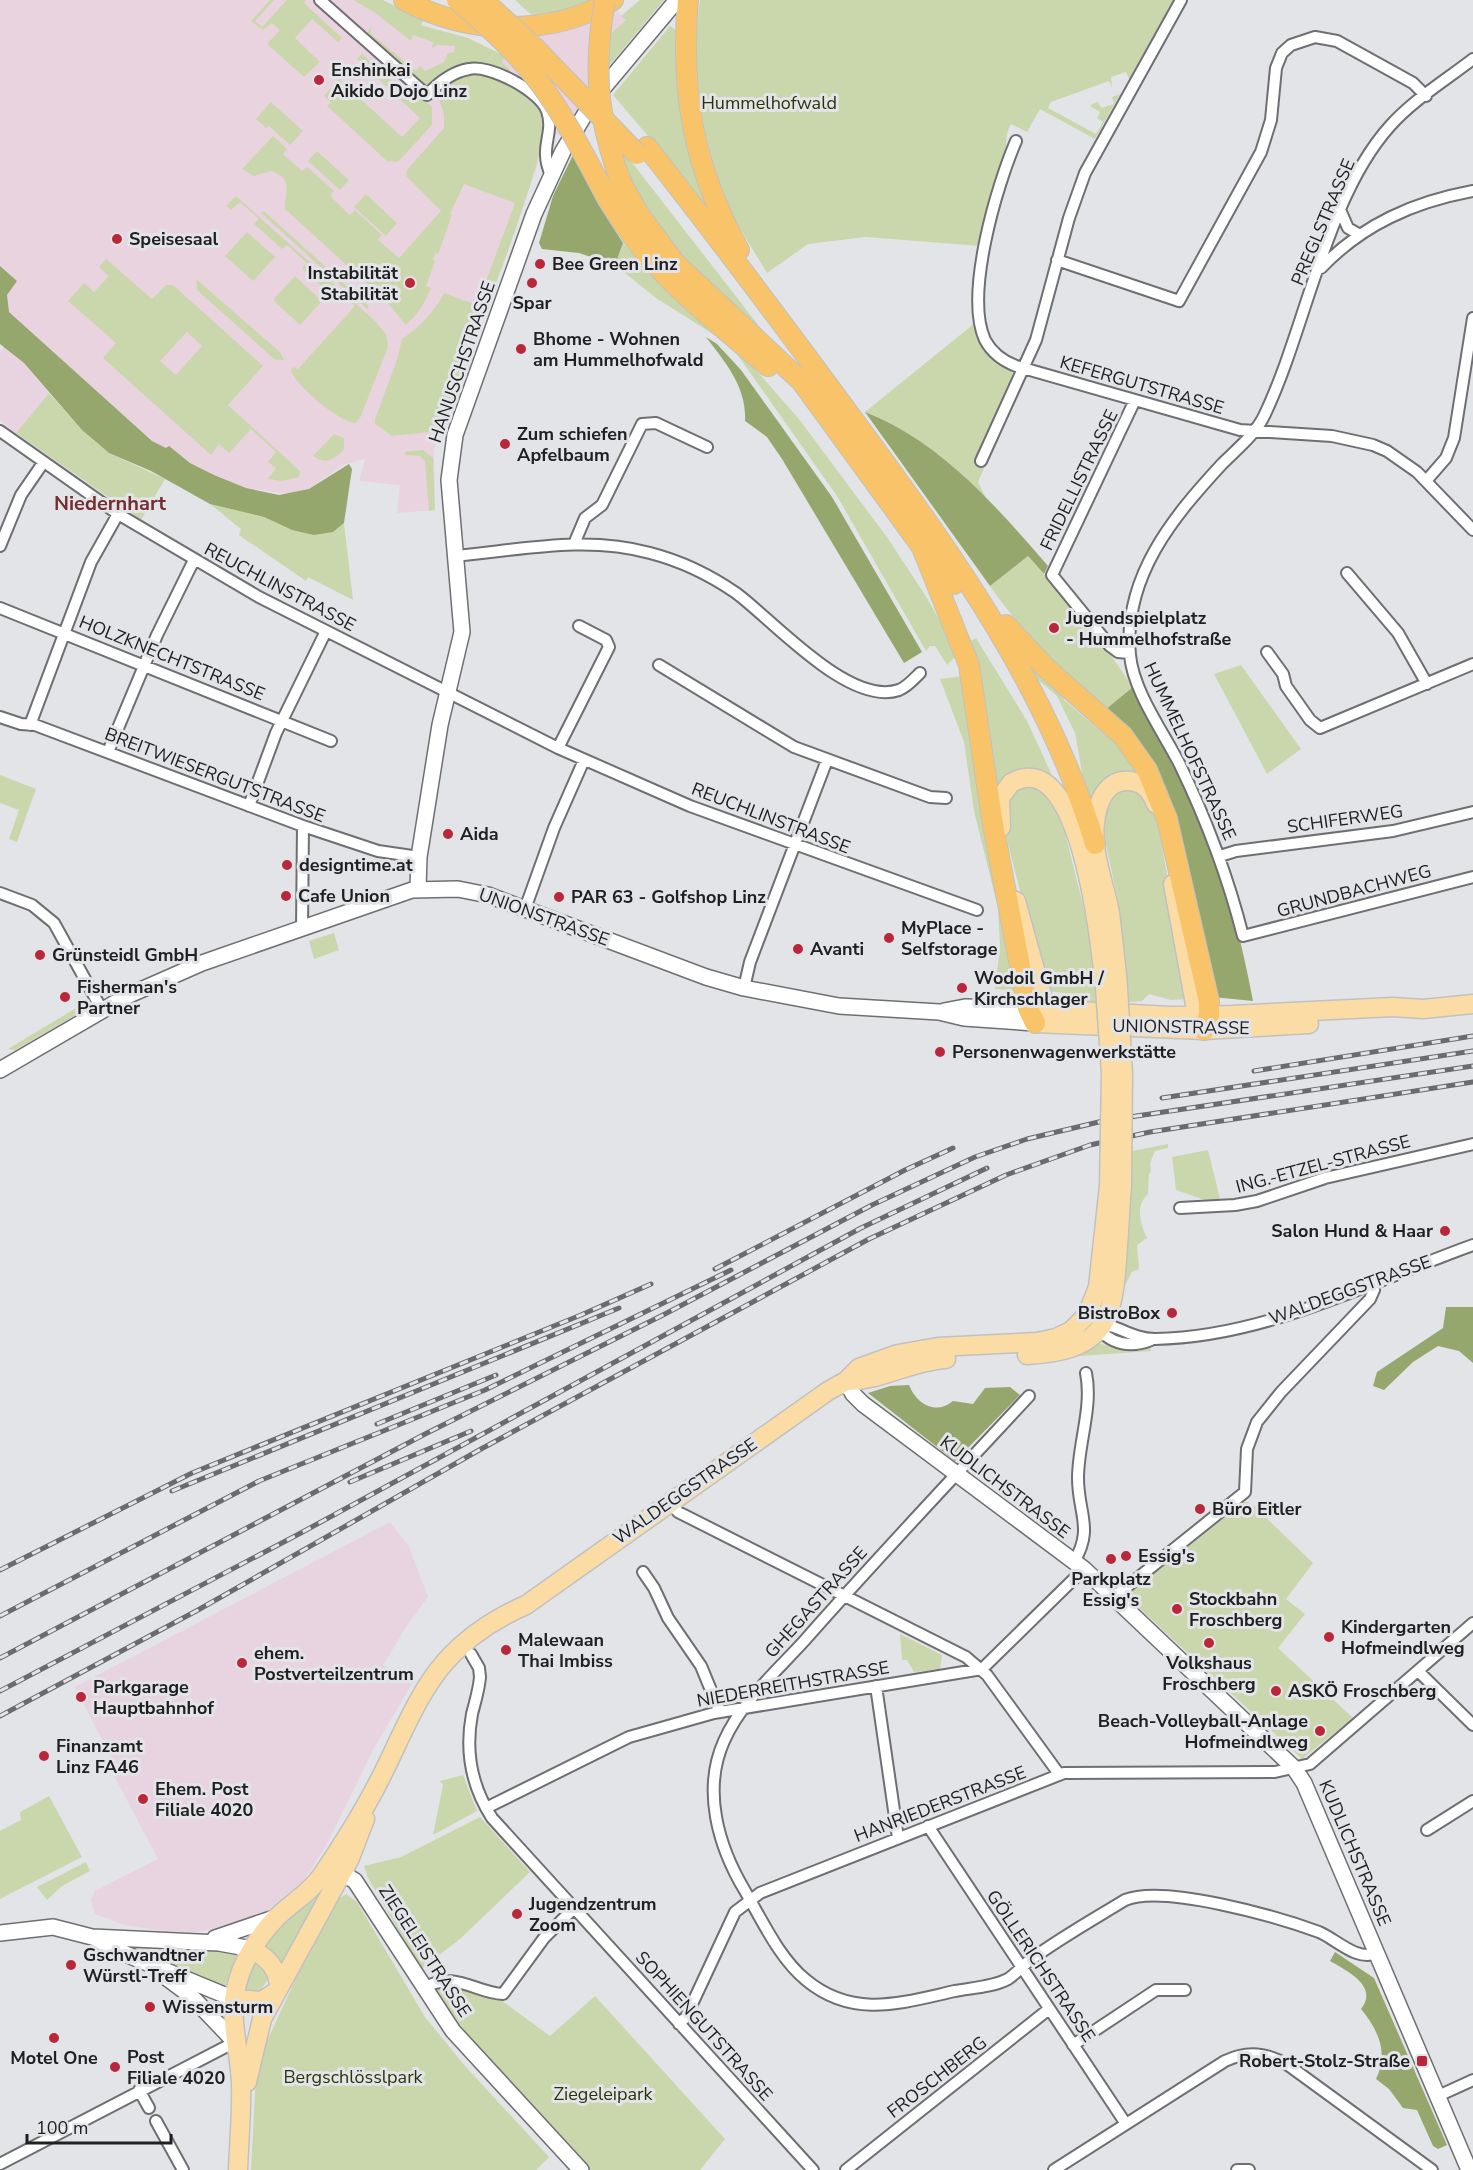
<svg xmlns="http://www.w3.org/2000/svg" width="1473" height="2170" font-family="'Nunito Sans',sans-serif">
<rect width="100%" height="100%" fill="#e3e4e7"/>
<path fill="#e8d3e1" d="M4 347 24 363 49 393 16 433 0 420V352Z
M390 1522 409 1547 428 1597 406 1627 383 1665 413 1682 373 1750 326 1846 304 1880 263 1914 225 1929 189 1932 158 1930 125 1925 95 1914 91 1900 95 1891 158 1859 109 1766 114 1763 75 1687Z"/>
<path fill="#e9d3df" d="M0 0H353L402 28 487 56 506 54 519 36 556 32 584 24 617 10 626 20 609 35 592 84 560 136 545 130 537 166 512 238 438 431 434 453 435 510 397 513 400 485 359 481 365 459 343 465 309 489 289 494 246 488 214 475 190 463 168 446 166 449 152 442 9 312 0 317Z"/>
<path fill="#cad7ad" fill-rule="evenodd" d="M270 0H274L255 21 262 27 287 0H306L304 3 342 38 338 42 312 19 295 38 320 62 304 77 267 44 280 30 272 23 263 30 251 21Z
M353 0H383L424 20 421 25 424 26 468 38 505 56 502 63 508 67 513 77C491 69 471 63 447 72 437 75 434 85 423 85L369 37 367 33 372 26 370 33 416 71 420 66 425 71 444 62 448 53 454 52 455 46 438 45 432 48 433 42 413 35 411 41 374 12Z
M515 0H592L579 7 535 18Z
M640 0H664L607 68 609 35 626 20 621 16Z
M700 0H1175L1129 79 1126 72 1111 77 1112 88 1109 81 1051 102 1048 108 1096 134 1103 122 1097 118 1100 112 1090 106 1092 104 1098 102 1101 108 1114 104 1112 97 1120 94 1095 139 1040 109 1027 132 1011 124C1004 136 1008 143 1004 155 995 186 986 215 980 246L866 237 808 244 767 273C756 254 742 234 732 213 703 148 690 71 700 0Z
M670 26 678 32 725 234 671 163 613 95Z
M362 54 407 96 414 89 432 107V125L398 162 387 161 327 106 331 102 324 96 339 79 402 137 420 118 357 59Z
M476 73C501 79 531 87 543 113 557 144 455 386 438 431L392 436 375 424V419L397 360 402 339C420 327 435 311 444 293L477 305 515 203 464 184 450 214 452 215 438 254 435 253 433 260 435 261 426 286 431 288C425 303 418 314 406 325L387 302 285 209C284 193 295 179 271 171L254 176 242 169 273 136 287 149 283 154 302 171 307 167 334 191 330 196 350 215 355 210 382 235 378 240 399 258 441 211 406 176 407 170 444 128V115L437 93 452 80Z
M271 102 303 131 290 145 269 126 266 128 256 119Z
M620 147 769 339C707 281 642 233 620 147Z
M317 151 349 180 340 190 308 161Z
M366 194 397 223 386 236 354 207Z
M236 196 375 321 386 334 388 347 360 418 355 423C341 423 294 385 291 370L293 367 298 369 355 306 334 288 329 293 302 268 307 263 287 245 282 249 254 224 259 219 240 202 231 210 226 206Z
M264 211 369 306 367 309 261 213Z
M247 232 275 257 253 281 225 256Z
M623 243 682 306 747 360 799 419 889 540 927 598 953 644 957 655 947 665 935 646H930L926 651 837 496 737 354 727 343 656 298 615 265Z
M106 259 152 299 166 285H173L263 366 228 405 300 471 299 477 282 481 268 479 276 468 268 462 276 452 251 429 229 453 219 444 211 455 103 358 116 343 68 301 84 283 94 292 109 276 99 267ZM187 332 202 346 176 375 160 361Z
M295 276 322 301 300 325 273 300Z
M196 279 280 352 284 360 274 359 197 290Z
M975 323C978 334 981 345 988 354 996 363 1011 364 1013 376L976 461 985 466 978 482 986 498C951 463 911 430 865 412Z
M49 393 82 430 109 453 165 479 141 520 16 433Z
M334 434 344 438V449C336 459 325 465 313 456Z
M423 450 433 458 435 510 429 511 425 461 420 456 405 455V452Z
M210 504 264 517 292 530 333 532 344 523 353 600 308 577 306 581 239 535 241 529Z
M1028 556 1103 644 1133 687 1105 710C1062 673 1023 633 990 586Z
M976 638 1027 721 1056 784 995 793 969 642Z
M1025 657 1058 687 1064 700 1128 754 1141 778 1091 809 1081 782 1082 772 1075 733 1057 696 1037 679Z
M1241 665 1301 749 1267 774 1214 674Z
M963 676 1016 991 995 989 1000 946 998 908 974 811 964 742 940 679Z
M0 775 36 789 17 842 9 839 19 810 0 803Z
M1041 787 1060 813 1094 949 1099 983 1095 984 1096 1002 1082 1000 1073 994 1046 991 1008 844 1003 813 1010 790Z
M1138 788 1155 810 1176 922 1185 999 1171 1000 1149 994 1142 1001 1129 1002 1128 985H1124L1118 901 1101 821 1113 791Z
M334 933 339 950 314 959 309 941Z
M91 999 86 1009 15 1050 8 1049Z
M1168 1144V1148L1155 1151 1150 1163 1151 1172 1149 1174 1148 1194C1135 1206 1140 1223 1147 1238L1137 1245 1139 1269 1132 1272 1125 1285 1132 1151Z
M1208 1150 1220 1199 1205 1200 1176 1190 1172 1157Z
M1096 1343 1121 1348 1150 1345 1151 1351 1066 1357Z
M1242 1502H1248L1255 1507 1313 1563 1286 1599 1305 1614 1278 1648 1353 1718 1302 1759 1123 1593 1162 1568 1230 1513 1229 1510Z
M900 1634 942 1655 940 1669 914 1672 907 1660H902Z
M463 1775 477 1811 433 1835 443 1785 440 1781Z
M49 1796 82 1857 0 1899V1831L21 1820 20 1812Z
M480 1817 530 1872 460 1939 421 1969 368 1878 364 1866 401 1857Z
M86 1862 90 1871 62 1886 47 1900 37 1887Z
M328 1882 282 1966 260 1947 272 1932Z
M346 1894 357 1902 425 2017 465 2066 549 2157 536 2170H251L255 2091 266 2043 314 1940 337 1900Z
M125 1945 238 1951 224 1989 124 1947Z
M251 1961H261L269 1978 260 1991 244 1994Z
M451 1985 491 1994 501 2000 550 2036 595 1996 725 2139 700 2170H591L472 2041 435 1989Z"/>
<path fill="#96a76e" d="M573 155 598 204 623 243 615 265 579 253 542 249 539 243 553 196Z
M0 266 17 281 7 295 9 312 152 441 166 448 169 446 190 463 214 475 246 488 279 495 309 489 349 464 352 469 344 523 333 532 314 535 292 530 264 517 210 504 151 471 109 453 82 430 24 363 0 344Z
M706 337 717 344 741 370 832 497 922 652 904 663 782 459 767 437 745 421C747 387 725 362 706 337Z
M865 412C940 441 997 507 1048 566L1044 574 1028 556 990 586Z
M1133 687C1161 739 1190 792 1211 847 1231 897 1243 949 1253 1001L1213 997 1170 815 1105 710Z
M1446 1307H1473V1363L1459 1351 1438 1346 1413 1362 1384 1390 1373 1386 1377 1372 1443 1328Z
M909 1385C916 1403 935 1416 953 1401L973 1404 985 1388 1010 1387 1020 1395 955 1461 868 1393 890 1386Z
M1335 1952 1374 1978 1447 2145 1438 2149 1433 2146 1417 2110 1403 2108 1389 2089 1376 2079C1389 2052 1378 2030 1361 2009 1379 1986 1347 1971 1330 1961Z"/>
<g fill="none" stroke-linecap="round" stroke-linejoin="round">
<g stroke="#6e6f72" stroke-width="14">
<path id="street" d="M320 0 427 95C439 82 452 72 469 69 489 64 540 91 547 111 555 134 538 147 551 175
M1473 59C1446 80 1413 100 1390 126 1326 197 1306 328 1265 414 1256 434 1237 449 1222 464 1173 517 1123 577 1130 655 1133 691 1164 733 1180 765 1207 821 1228 877 1243 936L1473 877
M1016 141C997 185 964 295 985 340 992 353 1003 361 1016 366L1240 430 1332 436 1373 445 1387 451 1417 472 1473 530
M1341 212 1348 228 1360 235
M1057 260 1179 301 1261 152 1271 120 1276 68 1282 53 1291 45 1315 37 1337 41 1413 83 1426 96
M1321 268C1363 224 1414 202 1473 191
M0 431 118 514 259 597 558 748 690 806 977 910
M981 461 1036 340 1069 218 1085 173 1181 0
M1426 481 1446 458 1454 438 1473 318
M574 544 585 518 602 505 642 424 656 423 707 447
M0 546 21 495 43 463
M456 556C520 550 586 535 650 553 681 561 710 575 736 593 773 620 849 707 899 690 907 687 914 679 920 673
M1347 573 1398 633 1427 684
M0 608 331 741
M1267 652 1283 674 1286 686 1310 720 1320 728 1473 664
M1129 653 1118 652 1110 646 1052 575 1135 400
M659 665 794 747 930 797 946 798
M0 717 21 724 35 725 303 826 378 851 419 857
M30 725 91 562 118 514
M558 748 609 647 606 640 579 626
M108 752 157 635 194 560
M249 806 276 733 326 631
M1220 856 1236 851 1393 831 1473 812
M0 893 32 905 54 923 102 1010
M525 909 554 828 584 760
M302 929 303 826
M744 988 750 962 827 760
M1180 1208 1235 1205 1257 1201 1325 1178 1473 1144
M1098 1323C1116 1324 1132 1339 1155 1339 1266 1337 1370 1282 1473 1245
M1099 1330C1114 1345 1131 1348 1151 1340
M1029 1396C954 1477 878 1557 805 1640 777 1671 741 1702 724 1741 702 1790 718 1846 745 1891 762 1920 779 1958 806 1980 853 2019 901 2003 955 1991 971 1988 993 1987 1008 1979 1017 1973 1024 1964 1033 1958 1062 1937 1094 1919 1125 1900 1164 1884 1278 1917 1319 1932 1336 1939 1357 1962 1377 1953
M670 1501 678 1512 966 1657 987 1675 1059 1774
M1074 1562C1094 1528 1078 1514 1078 1478 1078 1444 1093 1407 1086 1373
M643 1572 654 1588 668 1618 701 1666 720 1712
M1114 1597 1245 1492 1247 1449 1257 1422 1281 1392 1370 1299 1374 1290 1372 1284
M471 1654 479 1668 480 1677C479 1690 475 1702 472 1714 465 1751 472 1787 492 1818L813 2170
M1418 1671 1473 1725
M876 1686 898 1838
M486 1808 629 1737 714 1713 982 1669 1084 1569
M928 1826 1126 2124
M1427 1830 1473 1801
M423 1988C456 1970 475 1993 503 1994L544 1938 574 1908
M679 2024 686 2017 735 1912 760 1893 1064 1773 1275 1772 1310 1764 1473 1623
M1073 2045 1156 1990H1185
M139 2090 149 2108
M1438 2096 1473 2080
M156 2121 183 2170
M0 2164 235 2042
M846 2170 1049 2009
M1054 2170 1225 2061C1248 2050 1267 2053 1288 2065L1432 2170
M1237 2170H1249"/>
</g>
<g stroke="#6e6f72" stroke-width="18">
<path id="secondary" d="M418 888 419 857 440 725 462 632 449 480 455 435 534 214 563 151 594 99 677 0
M944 1011 965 1007 1036 1009
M0 1070 127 996 202 963 412 890 458 889 488 895 706 977 744 988 839 1006 939 1012 964 1018 1035 1023
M846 1381 853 1394 863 1404 1084 1569 1294 1768 1304 1783 1469 2170
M334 1868 355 1881 453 2031 581 2170
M0 1933 53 1927 92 1937 219 1943 252 1949
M95 1938 111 1948 234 1999
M215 1938 274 1918
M163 1975 191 1996 235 2042"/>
</g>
<g stroke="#c1c1c1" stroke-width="21">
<path id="primary" d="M1001 827 1000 798 1011 783C1082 742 1101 951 1105 988
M1173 884 1197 1015 1204 1030
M1016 901 1042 995V1009L1035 1023
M1118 987C1116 962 1113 938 1110 913 1106 890 1097 868 1095 845 1092 820 1099 773 1135 782 1146 784 1152 794 1156 804
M1042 1009 1169 1016 1232 1015 1393 1007 1423 1009 1473 1004
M1035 1023 1204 1030 1309 1024
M1027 1355C1099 1351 1113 1327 1117 1260 1119 1235 1120 1211 1122 1186
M846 1381C880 1381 911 1361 946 1359
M252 1949C267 1958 277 1967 279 1985
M234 1999 262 2001 274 1993
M247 2082 262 2019 350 1858 365 1819
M238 2170C239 2141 242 2112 241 2084 240 2050 228 2018 237 1984 243 1960 258 1937 276 1918 291 1903 310 1893 322 1875 343 1844 364 1811 381 1777 400 1740 417 1694 445 1662 467 1637 496 1618 526 1605L828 1391 846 1381 859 1368 898 1354 938 1347 1037 1342 1056 1338 1071 1331 1087 1315 1098 1287 1109 1186"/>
</g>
<g stroke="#c1c1c1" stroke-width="22">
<path id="highway" d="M404 0C469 35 549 37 613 0
M688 0C680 93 694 168 739 250
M647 147C721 241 792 336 863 433 957 561 1049 690 1095 844
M621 182 638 213 675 263 802 382 922 547 941 565 954 584
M603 190C646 269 701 309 768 366
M923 550 969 665 993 825 1028 1008 1035 1023
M1006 625 1046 668 1123 736 1147 770 1167 819 1209 1002V1015L1204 1030"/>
</g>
<use href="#street" stroke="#fff" stroke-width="10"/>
<use href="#secondary" stroke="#fff" stroke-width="15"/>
<use href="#primary" stroke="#fbdca5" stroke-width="18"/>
<use href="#highway" stroke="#f9c469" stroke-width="20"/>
<g stroke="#6b6b6d" stroke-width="5">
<path id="rail" d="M1254 1071 1473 1036
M1162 1098 1473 1051
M715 1269 905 1170 953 1148
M377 1424 496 1375
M350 1482 471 1431
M172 1491 619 1308
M0 1570 192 1473 581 1315 651 1284
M0 1616 259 1481 485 1390 731 1270
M0 1658 427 1433 663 1315 872 1205 975 1157 1027 1139 1103 1121 1473 1066
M0 1691 297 1535 861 1228 987 1168
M0 1716 198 1610 481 1449 869 1239 1006 1175 1090 1145 1150 1132 1473 1082"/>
</g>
<use href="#rail" stroke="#e3e4e7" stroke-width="3" stroke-dasharray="9" stroke-linecap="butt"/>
<g stroke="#c1c1c1" stroke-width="21" stroke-linecap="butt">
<path id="primary-bridge" d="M1118 987 1123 1074 1122 1186
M1105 988 1111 1073 1109 1186"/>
</g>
<g stroke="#c1c1c1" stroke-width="22" stroke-linecap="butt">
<path id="highway-bridge" d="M457 0C488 26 518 53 542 86 566 119 584 155 603 190
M483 0 534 47 637 154
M605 0C593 67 597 118 621 182"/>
</g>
<use href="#primary-bridge" stroke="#fbdca5" stroke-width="18"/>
<use href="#highway-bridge" stroke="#f9c469" stroke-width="20"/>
</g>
<g fill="#b9283a" stroke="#e3e4e7" stroke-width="2">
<circle cx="319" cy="80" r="6"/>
<circle cx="117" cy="239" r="6"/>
<circle cx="540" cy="264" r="6"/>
<circle cx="410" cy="283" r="6"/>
<circle cx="532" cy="283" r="6"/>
<circle cx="521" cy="349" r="6"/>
<circle cx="505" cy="444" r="6"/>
<circle cx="1054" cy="628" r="6"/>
<circle cx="448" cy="834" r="6"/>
<circle cx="287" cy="865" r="6"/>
<circle cx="286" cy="896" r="6"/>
<circle cx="559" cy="897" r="6"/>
<circle cx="889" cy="938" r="6"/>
<circle cx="798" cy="949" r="6"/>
<circle cx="40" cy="955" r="6"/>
<circle cx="962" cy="988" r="6"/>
<circle cx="65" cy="997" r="6"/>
<circle cx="940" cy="1052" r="6"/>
<circle cx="1445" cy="1231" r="6"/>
<circle cx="1172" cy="1313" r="6"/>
<circle cx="1200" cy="1509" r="6"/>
<circle cx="1126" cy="1556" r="6"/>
<circle cx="1111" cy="1559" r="6"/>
<circle cx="1177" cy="1609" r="6"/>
<circle cx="1329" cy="1637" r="6"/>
<circle cx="1209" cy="1643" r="6"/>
<circle cx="506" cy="1650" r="6"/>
<circle cx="242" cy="1663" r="6"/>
<circle cx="1276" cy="1691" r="6"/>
<circle cx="81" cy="1697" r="6"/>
<circle cx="1320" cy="1731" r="6"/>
<circle cx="44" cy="1756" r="6"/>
<circle cx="143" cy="1799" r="6"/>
<circle cx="517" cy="1914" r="6"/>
<circle cx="71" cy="1965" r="6"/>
<circle cx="150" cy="2007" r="6"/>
<circle cx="54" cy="2038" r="6"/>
<rect x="1416" y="2055" width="12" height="12" rx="3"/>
<circle cx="115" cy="2067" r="6"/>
</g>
<g text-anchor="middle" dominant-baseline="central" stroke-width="6" stroke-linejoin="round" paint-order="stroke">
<g font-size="18" font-weight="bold" fill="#202022" stroke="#e3e4e7" text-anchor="start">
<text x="331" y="70">Enshinkai<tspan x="331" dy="21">Aikido Dojo Linz</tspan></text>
<text x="129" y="239">Speisesaal</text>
<text x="552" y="264">Bee Green Linz</text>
<text x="398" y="273" text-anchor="end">Instabilität<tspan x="398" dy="21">Stabilität</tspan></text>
<text x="532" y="303" text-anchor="middle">Spar</text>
<text x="533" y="339">Bhome - Wohnen<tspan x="533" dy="21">am Hummelhofwald</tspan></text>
<text x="517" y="434">Zum schiefen<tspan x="517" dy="21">Apfelbaum</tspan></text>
<text x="1066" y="618">Jugendspielplatz<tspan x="1066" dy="21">- Hummelhofstraße</tspan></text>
<text x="460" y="834">Aida</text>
<text x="299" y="865">designtime.at</text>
<text x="298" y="896">Cafe Union</text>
<text x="571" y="897">PAR 63 - Golfshop Linz</text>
<text x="901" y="928">MyPlace -<tspan x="901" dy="21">Selfstorage</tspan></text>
<text x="810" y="949">Avanti</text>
<text x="52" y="955">Grünsteidl GmbH</text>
<text x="974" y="978">Wodoil GmbH /<tspan x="974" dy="21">Kirchschlager</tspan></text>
<text x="77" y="987">Fisherman's<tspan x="77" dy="21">Partner</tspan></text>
<text x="952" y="1052">Personenwagenwerkstätte</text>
<text x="1433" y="1231" text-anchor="end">Salon Hund &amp; Haar</text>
<text x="1160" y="1313" text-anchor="end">BistroBox</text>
<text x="1212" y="1509">Büro Eitler</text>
<text x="1138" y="1556">Essig's</text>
<text x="1111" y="1579" text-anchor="middle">Parkplatz<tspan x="1111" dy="21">Essig's</tspan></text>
<text x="1189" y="1599">Stockbahn<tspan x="1189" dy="21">Froschberg</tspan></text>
<text x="1341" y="1627">Kindergarten<tspan x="1341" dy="21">Hofmeindlweg</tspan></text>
<text x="518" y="1640">Malewaan<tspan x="518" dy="21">Thai Imbiss</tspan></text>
<text x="254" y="1653">ehem.<tspan x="254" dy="21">Postverteilzentrum</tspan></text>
<text x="1209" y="1663" text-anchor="middle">Volkshaus<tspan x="1209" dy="21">Froschberg</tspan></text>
<text x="93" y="1687">Parkgarage<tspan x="93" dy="21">Hauptbahnhof</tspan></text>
<text x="1288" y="1691">ASKÖ Froschberg</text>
<text x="1308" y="1721" text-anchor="end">Beach-Volleyball-Anlage<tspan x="1308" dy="21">Hofmeindlweg</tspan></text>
<text x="56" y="1746">Finanzamt<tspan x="56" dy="21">Linz FA46</tspan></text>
<text x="155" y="1789">Ehem. Post<tspan x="155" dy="21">Filiale 4020</tspan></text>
<text x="529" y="1904">Jugendzentrum<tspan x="529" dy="21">Zoom</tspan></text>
<text x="83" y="1955">Gschwandtner<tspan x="83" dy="21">Würstl-Treff</tspan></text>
<text x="162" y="2007">Wissensturm</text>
<text x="127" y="2057">Post<tspan x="127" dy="21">Filiale 4020</tspan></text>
<text x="54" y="2058" text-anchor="middle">Motel One</text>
<text x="1410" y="2061" text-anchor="end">Robert-Stolz-Straße</text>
</g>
<g font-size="18" fill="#2a3408" stroke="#e3e4e7">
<text x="769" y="103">Hummelhofwald</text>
<text x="353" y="2077">Bergschlösslpark</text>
<text x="603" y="2094">Ziegeleipark</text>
</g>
<g font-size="18" fill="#202022" stroke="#e3e4e7">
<text transform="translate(1323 222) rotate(-67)">PREGLSTRASSE</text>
<text transform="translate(462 362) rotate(-71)">HANUSCHSTRASSE</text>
<text transform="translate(1142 385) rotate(16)">KEFERGUTSTRASSE</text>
<text transform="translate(1079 480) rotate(-64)">FRIDELLISTRASSE</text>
<text transform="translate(280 587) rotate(28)">REUCHLINSTRASSE</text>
<text transform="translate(172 658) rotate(22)">HOLZKNECHTSTRASSE</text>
<text transform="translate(1190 751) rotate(65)">HUMMELHOFSTRASSE</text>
<text transform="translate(215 775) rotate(21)">BREITWIESERGUTSTRASSE</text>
<text transform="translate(771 818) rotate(21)">REUCHLINSTRASSE</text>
<text transform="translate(1345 819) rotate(-8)">SCHIFERWEG</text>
<text transform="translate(1354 891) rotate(-15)">GRUNDBACHWEG</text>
<text transform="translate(544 917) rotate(20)">UNIONSTRASSE</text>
<text transform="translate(1181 1027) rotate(1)">UNIONSTRASSE</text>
<text transform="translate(1323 1164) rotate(-15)">ING.-ETZEL-STRASSE</text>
<text transform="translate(1350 1290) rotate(-20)">WALDEGGSTRASSE</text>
<text transform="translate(1005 1487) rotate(37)">KUDLICHSTRASSE</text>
<text transform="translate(685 1491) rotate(-35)">WALDEGGSTRASSE</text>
<text transform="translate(816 1602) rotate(-48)">GHEGASTRASSE</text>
<text transform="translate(793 1684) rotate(-10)">NIEDERREITHSTRASSE</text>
<text transform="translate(940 1804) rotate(-21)">HANRIEDERSTRASSE</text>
<text transform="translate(1355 1853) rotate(67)">KUDLICHSTRASSE</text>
<text transform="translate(425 1951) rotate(57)">ZIEGELEISTRASSE</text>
<text transform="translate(1041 1966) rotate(56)">GÖLLERICHSTRASSE</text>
<text transform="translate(704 2026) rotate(48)">SOPHIENGUTSTRASSE</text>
<text transform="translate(937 2077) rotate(-38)">FROSCHBERG</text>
</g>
<g font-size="20" font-weight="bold" fill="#742d30" stroke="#e3e4e7">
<text x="110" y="503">Niedernhart</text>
</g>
</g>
<path d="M27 2134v9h144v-9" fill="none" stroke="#202022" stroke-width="3"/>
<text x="36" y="2134" font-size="18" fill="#202022" stroke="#e3e4e7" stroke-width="4.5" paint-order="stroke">100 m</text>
</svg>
